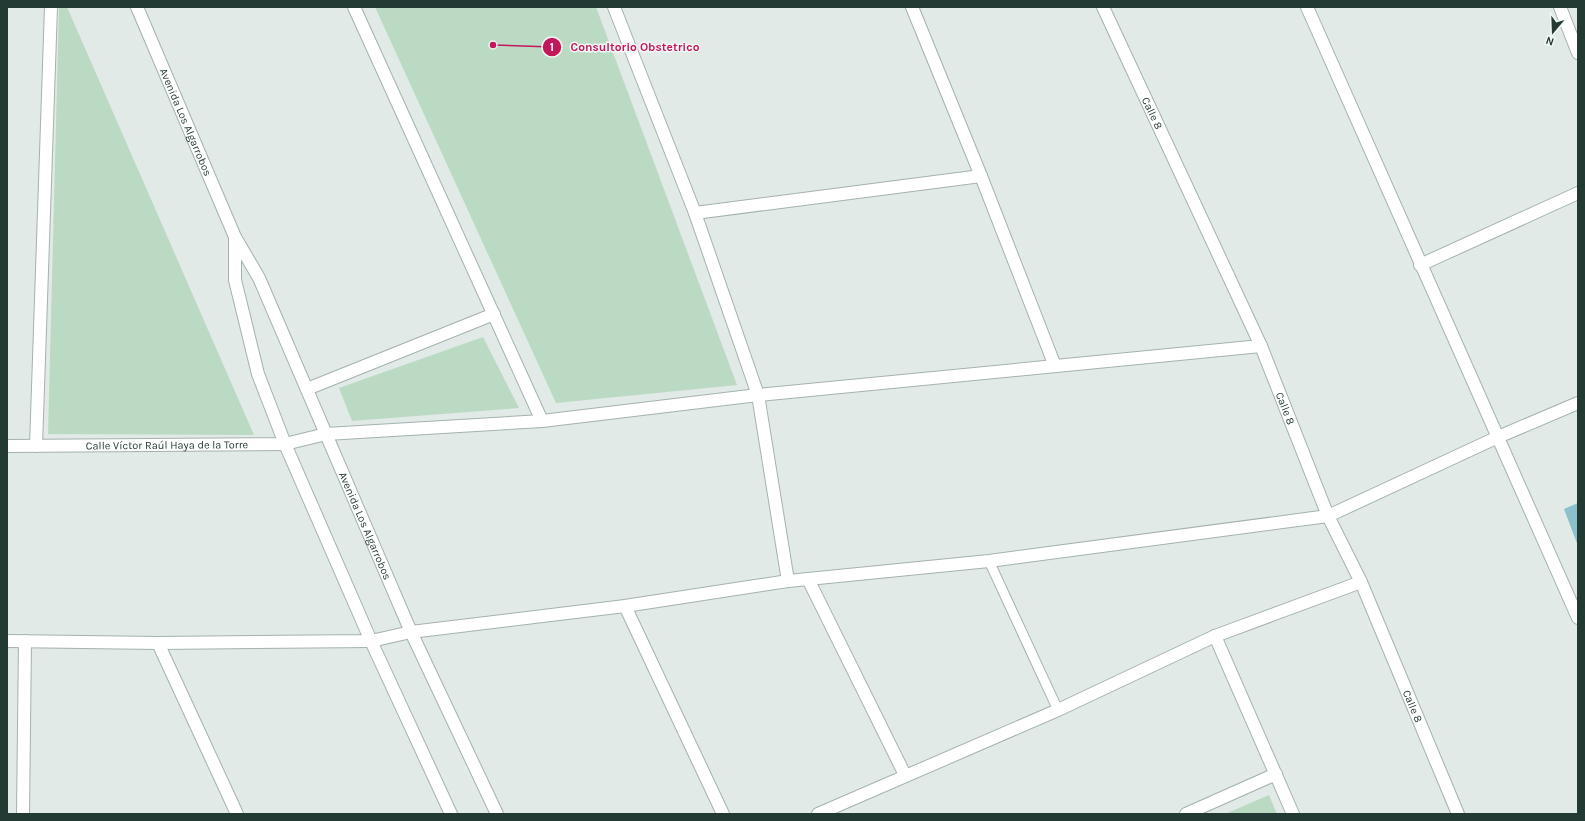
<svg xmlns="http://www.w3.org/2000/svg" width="1585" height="821" font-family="Karla,sans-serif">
<rect width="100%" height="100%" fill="#e1eae6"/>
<path fill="#bbdac4" d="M59 7H67L254 435 48 434Z
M375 7H596L737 385 556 403Z
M483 337 519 408 352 421 339 388Z
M1269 795 1277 814H1225Z"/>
<path fill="#8cc0cc" d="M1578 503V546L1564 509Z"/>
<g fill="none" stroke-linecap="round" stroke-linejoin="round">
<g stroke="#a4b2ad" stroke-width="11">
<path id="service" d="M989 561 1058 710"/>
</g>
<g stroke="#a4b2ad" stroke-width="14">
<g id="minor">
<path d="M354 7 542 421"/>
<path d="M614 7 695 213 758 395 788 581"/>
<path d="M912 7 981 176 1055 366"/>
<path id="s1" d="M1103 7 1261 346 1328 516 1361 582 1458 814"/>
<path d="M1307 7 1578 618"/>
<path d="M1560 7 1578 53"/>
<path d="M695 213 981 176"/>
<path d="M1420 265 1578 193"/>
<path d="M307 389 494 314"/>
<path id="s2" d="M7 446 285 444 326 434 542 421 758 395 1261 346"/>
<path d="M36 446 51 7"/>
<path d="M808 579 905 775"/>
<path d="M625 606 723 814"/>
<path d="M1215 636 1293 814"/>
<path d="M7 641 158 643 371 641 411 632 625 606 788 581 989 561 1328 516 1498 437 1578 403"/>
<path d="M158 643 237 814"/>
<path d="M23 814 25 641"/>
<path d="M818 814 1058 710 1215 636 1361 582"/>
<path d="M1186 814 1276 774"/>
</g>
</g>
<g stroke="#a4b2ad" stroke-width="14">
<g id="tertiary">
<path id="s3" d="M137 7 235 237 259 278 411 632 497 814"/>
<path d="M235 238V280L258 374 285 444 371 641 451 814"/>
</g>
</g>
<use href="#service" stroke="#fff" stroke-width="9"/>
<use href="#minor" stroke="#fff" stroke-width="12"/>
<use href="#tertiary" stroke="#fff" stroke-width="12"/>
</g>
<g text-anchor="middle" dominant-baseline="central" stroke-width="3" stroke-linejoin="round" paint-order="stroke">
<g font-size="11" fill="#233a34" stroke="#f1f7f4">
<text stroke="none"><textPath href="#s1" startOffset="117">Calle 8</textPath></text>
<text stroke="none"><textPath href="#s3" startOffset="125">Avenida Los Algarrobos</textPath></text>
<text stroke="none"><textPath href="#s1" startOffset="441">Calle 8</textPath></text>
<text stroke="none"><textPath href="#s2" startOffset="160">Calle Víctor Raúl Haya de la Torre</textPath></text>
<text stroke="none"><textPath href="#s3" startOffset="567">Avenida Los Algarrobos</textPath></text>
<text stroke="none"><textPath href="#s1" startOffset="765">Calle 8</textPath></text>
</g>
</g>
<path fill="none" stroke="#c2185b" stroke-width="1.5" d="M493 45L552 47"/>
<g fill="#c2185b" stroke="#f1f7f4" stroke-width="1.5">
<circle cx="493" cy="45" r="4"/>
<circle cx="552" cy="47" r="10"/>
</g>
<g font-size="12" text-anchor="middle" font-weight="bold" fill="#fff">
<text x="552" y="51">1</text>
</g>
<g font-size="12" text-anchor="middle" font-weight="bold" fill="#c2185b" stroke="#f1f7f4" stroke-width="3" stroke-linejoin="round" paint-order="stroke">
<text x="635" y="51">Consultorio Obstetrico</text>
</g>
<rect width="1585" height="821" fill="none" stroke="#233a34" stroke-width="16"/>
<g transform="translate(1553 32) rotate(199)" stroke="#f1f7f4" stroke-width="3" paint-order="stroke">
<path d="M0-3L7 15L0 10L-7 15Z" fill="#233a34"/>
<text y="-6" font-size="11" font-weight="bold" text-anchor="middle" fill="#233a34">N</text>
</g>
</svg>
